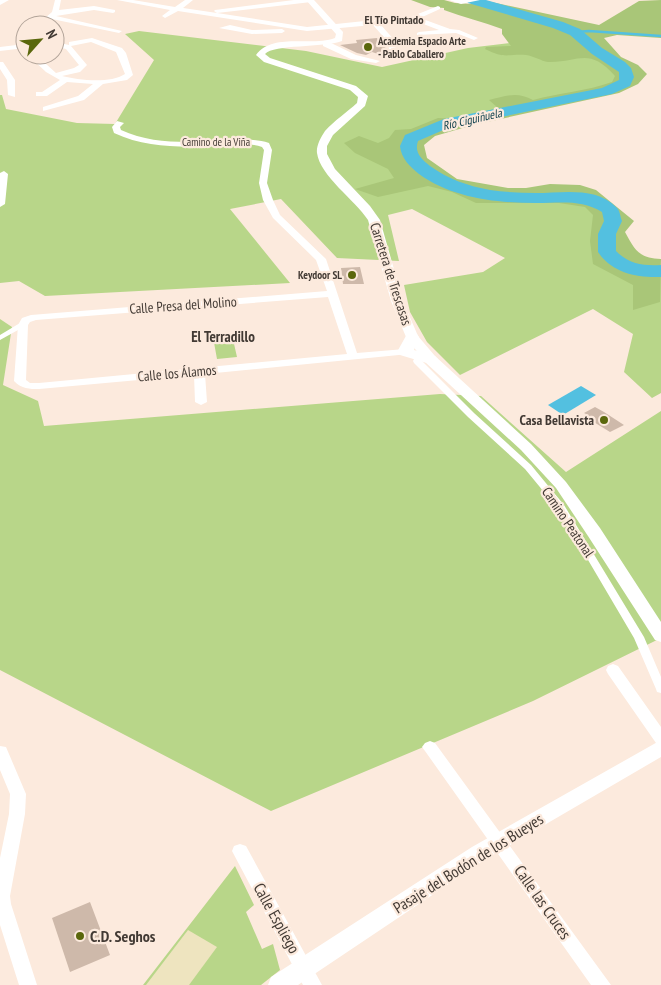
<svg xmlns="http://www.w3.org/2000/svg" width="661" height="985" font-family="'PT Sans Narrow',sans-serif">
<rect width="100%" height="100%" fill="#fceadd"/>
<path fill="#b8d689" d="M139 31 306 51 382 67 468 48 562 37 575 32 625 83 540 103 408 143 449 184 582 198 607 234 661 271V393L652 398 624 372 633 334 593 309 460 375 427 342 410 312 404 285 483 272 505 258 412 209 388 215 399 261 337 258 281 199 230 209 290 283 45 296 19 281 0 283V95H2L6 109 77 123 115 124 154 60 125 34Z
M0 319 12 327 3 385 38 401 44 426 440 394 481 396 566 472 661 411V638L533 701 271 811 0 670Z
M232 335 237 357 217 359 213 337Z
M235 866 254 905 246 912 262 949 273 944 280 970 261 985H143Z"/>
<path fill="#a9c678" d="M411 0H444L455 3 472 4 469 1 456 0H482L599 25 639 1 661 0V38L617 35 604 38 621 57 638 65 647 74 638 84 619 93 473 125 435 136 424 145 427 158 457 179 508 188H526L550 184 580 185 596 190 634 221 625 232C635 250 638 258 661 259L660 302 633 310V285L593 264 590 241 593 215 585 207 559 203H476L452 192 428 186 378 197 355 189 394 178 388 169 355 153 344 143 359 136 378 143 389 138 395 130 411 129 438 118 459 119 498 108 489 100C506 96 517 91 533 100 559 93 587 91 612 82L615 76C588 46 579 63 548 62 541 61 534 56 526 55 506 54 505 59 485 49L486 47 511 46 502 34V29C483 22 463 17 444 10V8L430 7Z"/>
<path fill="#eee4bf" d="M188 930 217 947 189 985H146Z"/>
<path fill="#53c0e0" d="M581 386 596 395 563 415 548 405Z"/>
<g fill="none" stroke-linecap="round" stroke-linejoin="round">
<path stroke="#53c0e0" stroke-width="2.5" d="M575 32 589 31 661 36"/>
<path fill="#53c0e0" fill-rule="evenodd" d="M466 0H486L563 22 580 29 602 48 625 62 631 68 634 77 630 86 612 94 448 128 418 141C414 152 421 159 430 166 448 179 468 186 490 190 505 192 520 193 536 193 561 193 596 186 616 207 620 210 620 216 622 221L616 234V251C629 264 643 266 661 265V277C637 278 612 273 598 252V234L604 221 602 212C581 199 560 203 536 203 496 203 452 198 419 174 410 167 401 158 400 146L405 135 444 119 602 88 619 80V72L592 54 570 35 553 28 468 3Z"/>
</g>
<path fill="#ceb9aa" d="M377 38 396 60 372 52 366 55 357 53 340 45 357 43 356 40Z
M360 267 364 284H343L341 268Z
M595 407 604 412 624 425 610 432 584 416 586 414 584 413Z
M90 902 110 955 70 972 52 918Z"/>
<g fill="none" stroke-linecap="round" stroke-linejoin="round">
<path fill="#fff" fill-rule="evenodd" d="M20 323H23L27 325 0 340V335Z
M414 359H420L474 413 531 465 564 505 644 637 661 677V693L657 692 656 689 634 638 558 509 525 469 468 417 414 363 413 361Z"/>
<path fill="#fff" fill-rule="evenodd" d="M0 0H9L0 5Z
M55 0H61L59 10 94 6 115 10V12L113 13 94 10 56 16 122 31 119 33 52 19 44 25H37L52 12Z
M117 0H133L175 7 185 0H193L183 8 217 13 214 11 215 10 294 0H314L311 2 217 13 307 27 413 16 438 6 440 7V9L420 18 450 29 459 30 478 38 474 40 456 33 417 35V33L419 32 439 30 413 20 380 24 396 42V47L392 49H389L388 42 373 25 307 31 178 11 165 18 162 16 170 10Z
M449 0H480L461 4Z
M230 25 252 30 282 29 285 31 282 33 252 34 219 28Z
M92 38 122 48 126 53 133 75 127 80 103 84 84 100 43 111V107L78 96 93 84 67 82 47 96H36V92H42L60 80 46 72 28 55H36L56 73 74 68 79 65 66 49 55 46V42L69 45V42ZM91 42 116 52 125 74C110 84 78 80 62 76L80 72 87 65 71 46Z
M323 42H329L356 55 380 61 376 63 351 59 323 46Z
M25 44V48L0 51V47Z
M0 62H3L15 80V97L8 95 7 80 0 69Z
M117 121 124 123 120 127 121 130C153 145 189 142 223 141 239 140 253 138 269 143L272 150 267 183 273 200 280 215 326 259 357 353 405 349 410 352 409 354 205 374 207 402 201 405 195 402 194 375 39 389C29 389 22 389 14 381L18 325 22 318 31 315 327 291 316 260 273 218 263 200 259 183 264 150 262 147C249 142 234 145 220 146 184 147 148 149 114 133L112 127ZM328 297 347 354 39 383H30L26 380 28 325 30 322 36 320Z
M4 171 8 174 5 204 0 207V173Z
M613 664 618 666 661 727V745L656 743 608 674 606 670 608 666Z
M430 741 435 743 611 985H591L425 751 422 747 425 743Z
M0 746 6 747 26 794 25 814 10 896 11 904 37 985H19L0 925V858L9 814 10 794 0 770Z
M240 844 246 846 322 985H303L232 851 234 846Z"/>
<path fill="#fff" fill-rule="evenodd" d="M306 0H314L343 32 342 41C323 48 274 44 265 54L270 58 356 86 368 96 365 106 333 135 327 146V154L335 169 370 206 380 220 403 301 418 336 435 356 531 444 566 482 600 528 661 622V642L655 640 588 536 556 488 521 450 425 362 406 337 391 301 368 220C355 200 320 176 317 153 316 146 321 137 325 131 334 121 347 112 357 103L358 97 350 90 264 62 256 55C273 32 311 47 335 38L336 34Z
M661 740V757L486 859 298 985H268L271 977 472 847Z"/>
<path fill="#fff" fill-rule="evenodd" d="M412 333 417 334 419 337 414 350 435 356 438 359 435 362 430 364 400 355 397 352 407 334Z"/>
</g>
<g fill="#5a670c" stroke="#fceadd" stroke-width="2">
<circle cx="368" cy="47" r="5"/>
<circle cx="352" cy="275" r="5"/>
<circle cx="604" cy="420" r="5"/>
<circle cx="80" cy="936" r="5"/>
</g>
<g text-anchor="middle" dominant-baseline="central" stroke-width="4.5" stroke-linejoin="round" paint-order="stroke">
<g font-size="11" font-weight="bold" fill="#423a34" stroke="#fceadd" text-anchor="start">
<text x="378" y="41">Academia Espacio Arte<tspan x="378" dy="13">- Pablo Caballero</tspan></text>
<text x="342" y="275" text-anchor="end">Keydoor SL</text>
</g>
<g font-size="11" fill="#423a34" stroke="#fceadd">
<text x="216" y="142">Camino de la Viña</text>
</g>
<g font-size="12" font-weight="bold" fill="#423a34" stroke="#fceadd">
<text x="394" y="19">El Tío Pintado</text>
</g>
<g font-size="12" font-style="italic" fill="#083b48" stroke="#fceadd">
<text transform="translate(472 119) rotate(-13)">Río Ciguiñuela</text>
</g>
<g font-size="14" fill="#423a34" stroke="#fceadd">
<text transform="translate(391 274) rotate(72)">Carretera de Trescasas</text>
<text transform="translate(183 305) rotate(-4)">Calle Presa del Molino</text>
<text transform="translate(177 373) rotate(-5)">Calle los Álamos</text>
<text transform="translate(568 522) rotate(56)">Camino Peatonal</text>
</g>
<g font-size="14" font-weight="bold" fill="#423a34" stroke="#fceadd" text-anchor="end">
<text x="594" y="420">Casa Bellavista</text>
</g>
<g font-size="15" font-weight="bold" fill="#423a34" stroke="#fceadd">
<text x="223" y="336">El Terradillo</text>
</g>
<g font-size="16" fill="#423a34" stroke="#fceadd">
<text transform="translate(468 863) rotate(-32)">Pasaje del Bodón de los Bueyes</text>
<text transform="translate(543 902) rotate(55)">Calle las Cruces</text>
<text transform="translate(277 918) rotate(61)">Calle Espliego</text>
</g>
<g font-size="16" font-weight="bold" fill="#423a34" stroke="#fceadd" text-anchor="start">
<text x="90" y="936">C.D. Seghos</text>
</g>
</g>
<g transform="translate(40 40) rotate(63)"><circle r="24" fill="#fceadd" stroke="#b2a499"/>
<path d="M0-4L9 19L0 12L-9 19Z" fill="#5a670c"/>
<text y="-8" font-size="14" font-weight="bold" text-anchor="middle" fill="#423a34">N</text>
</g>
</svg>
